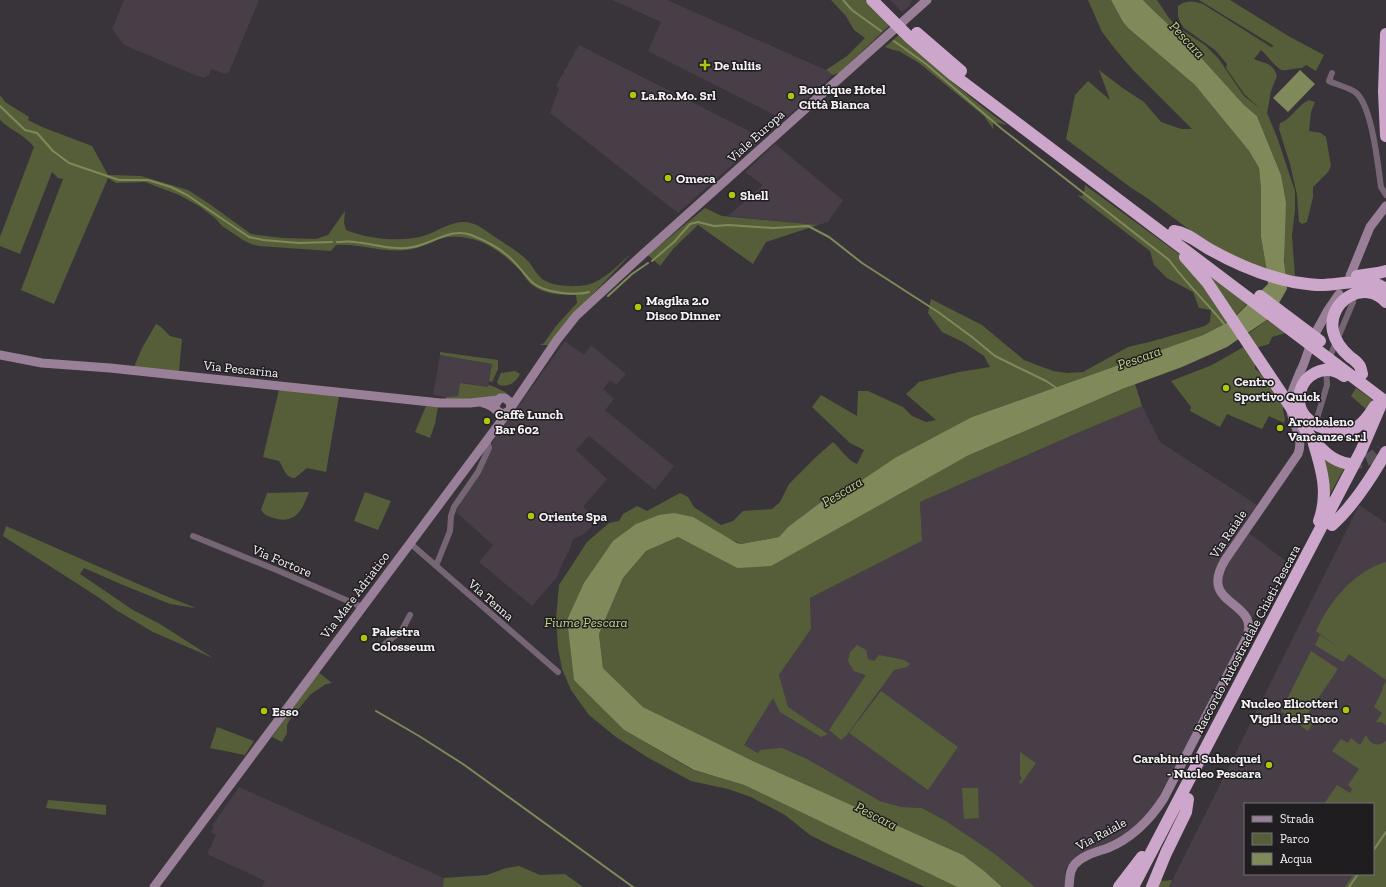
<svg xmlns="http://www.w3.org/2000/svg" width="1386" height="887" font-family="'Zilla Slab',serif">
<rect width="100%" height="100%" fill="#393439"/>
<path fill="#473e47" fill-rule="evenodd" d="M124 0H259L229 72 225 74 211 69 209 75 204 78 195 75 124 45 112 29Z
M612 0H667L826 70 833 75 784 120 648 51 661 22Z
M890 0H912L909 6 902 12Z
M579 45 763 138 678 213 550 113 559 88 556 86Z
M775 144 843 200 828 222 818 225 728 216 763 185 745 172Z
M565 341 584 355 591 345 626 374 616 385 610 380 603 389 614 399 605 410 674 466 655 490 589 436 576 450 607 479 583 507 598 520 584 534 573 539 569 551 561 566 557 577 532 606 479 562 493 545 456 512 493 441Z
M440 355 492 364 488 387 465 383H460L458 396 446 397 433 395Z
M1142 406 1160 442 1257 505 1241 527 1287 562 1252 618 1155 805 1145 818 1126 833 1102 846 1077 855 1065 869V887H1035L995 854 946 821 922 808 901 807 880 801 836 776 759 753 743 746 773 697 827 734 788 707 779 675 811 629 810 598 922 541 920 502 1075 434Z
M1359 505 1386 523V887H1169ZM1245 804H1373V874H1245Z
M239 787 444 878 443 887H262L265 881 207 854 216 835 211 832 214 827 212 826Z"/>
<path fill="#565e39" d="M831 0H865L890 25 839 73 833 75 826 70 847 56 865 38 854 30 846 16Z
M1088 0H1111L1123 22 1128 28 1195 85 1249 151 1259 168 1261 189V237L1267 272 1215 249 1147 198 1130 187 1066 139 1075 95 1088 81 1110 100 1099 70 1124 89 1144 102 1161 122 1181 129H1192L1133 70 1115 49 1102 32Z
M1143 0H1157L1169 18 1176 26 1205 45 1218 58 1244 96 1261 109 1245 95 1226 68 1227 64 1215 50 1184 28 1180 22 1178 16V6C1187 0 1193 1 1203 4L1271 47 1274 46 1199 0H1230L1290 37 1324 55 1316 71 1306 65 1302 68C1295 68 1287 71 1282 70 1276 68 1267 55 1261 50L1254 59C1266 64 1273 63 1277 76L1271 91 1267 113 1277 137 1295 191V210L1292 235 1295 277 1285 274 1281 175 1257 116 1244 105 1186 41 1155 12Z
M900 34C935 66 968 98 1007 125L993 122V129L984 116 919 63 899 51 893 50 885 47Z
M0 95 5 102 29 117 28 120 42 127 92 146 108 175 141 176 188 190 211 205 251 234 283 238 316 239 328 235 345 211 344 223 346 230C367 239 404 243 426 235 440 230 451 221 466 222 477 223 486 231 495 237 504 243 520 253 527 260 532 265 535 272 540 277 542 279 545 281 548 282 557 287 586 288 595 282 608 276 620 263 631 254L575 313 550 345H540L544 343 556 326 577 303 576 295C561 295 545 295 532 285 528 282 524 276 521 271 509 259 495 247 479 241 467 237 452 235 440 239 429 243 418 249 406 250 382 253 359 243 336 245L331 251 259 246 251 244 243 240 222 226 215 218 199 206 179 195 145 182 116 183 108 178 54 304 21 290 63 179 58 178 52 172 20 254 0 246V237L34 147C25 135 10 130 0 120Z
M1309 100 1315 102 1311 112 1309 131 1321 133 1326 137 1331 166 1328 172 1313 187V197L1307 222 1302 224 1299 222 1297 195 1290 164 1279 129 1280 123C1292 119 1297 105 1309 100Z
M1085 185 1247 304 1231 320 1203 335 972 417 850 494 825 499 788 527 779 537 741 544 674 513 567 620 574 679 624 730 693 770 744 785 957 887H925L832 846 810 835 785 815 751 797 728 789 691 781 647 757 616 737 589 715 571 690 562 669 558 648 556 618 559 585 587 542 609 523 619 521 623 514 637 506 647 511 680 493 688 497 694 507 721 525 733 521 743 511 772 509 780 502 789 484 816 457 833 442C841 449 848 461 857 464L864 450 850 443 812 407 821 395 857 416 858 391H868L903 407 912 416 926 422 936 420 906 394 919 382 959 372 990 367 984 356 963 342 942 332 928 313 931 299 982 325 1024 360 1053 371 1067 373 1083 372 1128 347 1153 341 1205 326 1210 322 1211 310 1199 308 1193 292 1167 278 1154 265 1150 251 1077 195 1082 196 1084 193Z
M705 208 722 216 818 225 766 242 753 264 698 225 674 248 660 266 648 255Z
M1267 320 1286 333 1272 337 1269 344 1259 347 1256 351 1245 336Z
M156 324 160 326 170 336 182 339 179 371 134 367 142 348Z
M1247 345 1260 364 1255 365V369L1270 380 1283 400V410L1285 420 1284 423 1269 416 1262 429 1227 414 1220 427 1190 411 1191 407 1171 381 1212 365Z
M440 352 498 360V369L492 382 489 381 492 364 440 355Z
M515 371 520 374C516 382 508 388 499 385L497 382 501 373Z
M460 383 488 387V385L495 387 507 393 499 396 446 401V397L458 396Z
M1135 384 1142 406 1075 434 920 502 922 541 810 598 811 629 779 675 788 707 828 734 821 737 780 712 773 698 744 745 758 753 760 750 782 748 807 759 880 801 901 807 922 808 946 821 995 854 1035 887H1002L983 870 963 855 753 761 643 707 603 668 599 634 623 578 646 551 678 537 737 568 967 456Z
M1356 388 1374 401 1368 411 1351 396Z
M279 390 339 396 326 472 307 468 295 478C285 478 284 468 279 461L263 457Z
M426 406 438 407 435 424 430 438 415 432Z
M1319 453 1345 467 1325 503Z
M309 492C303 508 297 523 277 519 270 517 265 516 261 510L267 493Z
M365 492 391 501 378 530 354 521Z
M6 526 161 594 196 608 170 604 123 585 84 568 80 574 133 610 160 624 213 658 153 632 116 610 98 597 3 536Z
M1386 562V680L1349 654 1344 661H1341L1315 645 1320 635 1339 648 1316 631C1330 601 1353 572 1386 562Z
M857 645 866 650 868 659 874 661 879 655 904 660 910 664 907 667 894 670 846 736 841 740 829 730 866 675 854 671 848 661 850 652Z
M1311 651 1338 669 1305 718 1313 723 1308 731 1281 711Z
M318 672 332 683 326 684 311 694 290 719 287 725V733L282 742 272 737Z
M1386 681V725L1381 722H1376L1382 713 1374 707 1383 689 1382 688Z
M881 691 958 747 928 790 849 733Z
M217 727 254 741 245 755 210 748Z
M1366 735C1370 745 1378 747 1386 741V887H1345L1354 874H1373V804H1324L1337 785 1350 793 1352 789 1348 785 1359 769 1332 751 1341 739 1348 743 1351 738 1360 745Z
M1020 752 1036 763 1021 784 1019 782 1022 778 1020 775Z
M962 788H978L979 818 964 819Z
M48 800 106 805V815L46 808Z
M519 866 540 875 565 874 583 887H443L444 878 487 875 506 868Z
M1161 880 1163 881 1172 880 1169 887H1155Z"/>
<path fill="#7f895a" d="M1111 0H1143L1155 12 1186 41 1244 105 1257 116 1281 175 1286 203 1284 260 1287 289 1271 317 1227 347 1182 367 1125 388 967 456 771 566 737 568 678 537 646 551 623 578 599 634 603 668 643 707 753 761 963 855 983 870 1002 887H957L744 785 694 770 624 730 574 680 567 620 584 583 613 541 636 524 659 515 674 513 693 517 737 543 741 544 779 537 788 527 825 499 846 491 850 494 852 487 895 458 972 417 1203 335 1232 320 1268 284 1267 272 1261 237V189L1259 168 1249 151 1195 85 1128 28 1123 22Z
M1300 70 1315 84 1288 112 1273 98Z"/>
<g fill="none" stroke-linecap="round" stroke-linejoin="round">
<path stroke="#7f895a" stroke-width="2" d="M843 0 852 10 881 31
M894 41 926 64 1002 129 1169 260C1186 283 1207 303 1225 325
M0 106 25 130 37 133 53 151 69 163 119 180H148L171 187 187 195 249 237 263 240 299 243 332 242
M337 242C343 242 349 241 355 242 374 244 393 251 413 247 432 244 451 227 471 235 484 240 498 247 508 256 518 264 524 275 533 283 545 293 575 296 589 292
M652 261 674 242 690 224 698 222 714 226 729 225 773 228 808 226 829 237 862 263 938 312 972 337 995 356 1046 381 1058 389
M608 296 632 274 648 263
M376 711 419 736 463 764 633 887
M1373 851 1386 832
M1349 887 1358 874"/>
<path stroke="#555155" stroke-width="12" stroke-dasharray="12 6" stroke-linecap="butt" d="M1349 464C1362 463 1372 460 1381 449"/>
<path stroke="#766675" stroke-width="6" d="M1332 73 1329 81C1337 85 1348 87 1355 92 1372 104 1378 166 1381 187L1386 195
M1315 425 1327 385 1326 366 1353 302
M193 536 279 571 362 607
M411 544 558 672
M436 566 450 531 451 516 454 507 478 472 489 448 487 440
M385 644 402 630 410 615"/>
<path stroke="#998098" stroke-width="9" d="M1350 276 1370 227 1386 206
M1316 332 1328 310 1339 294
M0 355 42 363 110 368 440 403H470L498 400
M483 403C492 404 495 411 503 414L509 411 511 407 510 402 505 398H500L495 405 496 410
M510 409 557 340 576 316 642 255 927 0
M154 887 508 412
M1069 887C1070 879 1069 870 1075 864 1083 855 1097 852 1108 848 1132 838 1150 820 1164 798L1247 637C1260 599 1197 607 1225 560L1298 454C1305 436 1290 422 1290 404 1290 392 1296 383 1300 372 1304 365 1306 357 1309 349"/>
<path stroke="#cda6cc" stroke-width="12" d="M872 0 910 38 952 74 1386 402
M917 33 961 71
M1386 34 1384 91 1386 136
M1174 231C1188 233 1198 243 1211 250 1236 264 1265 276 1293 282 1302 283 1311 285 1320 285 1342 285 1367 276 1386 289
M1185 257 1207 282 1312 439C1323 451 1332 461 1349 464
M1357 276 1378 273 1386 271
M1260 296 1320 341
M1362 374C1361 371 1361 367 1359 365 1357 362 1353 359 1350 357 1342 350 1335 341 1333 331 1327 301 1365 278 1386 302
M1344 376C1335 369 1325 368 1315 373 1307 377 1302 383 1300 392 1295 412 1309 424 1327 429 1337 432 1348 433 1357 427 1365 422 1370 414 1375 406
M1314 444C1322 470 1329 494 1319 521
M1332 525C1352 507 1373 475 1386 452
M1119 887 1142 857
M1133 887 1361 451 1382 402
M1152 887 1166 853 1186 812 1188 799"/>
</g>
<g fill="#adc60f" stroke="#1f1d1f" stroke-width="1.5">
<path d="M703 59h4v4h4v4h-4v4h-4v-4h-4v-4h4z"/>
<circle cx="633" cy="95" r="4"/>
<circle cx="791" cy="96" r="4"/>
<circle cx="668" cy="178" r="4"/>
<circle cx="732" cy="195" r="4"/>
<circle cx="638" cy="307" r="4"/>
<circle cx="1226" cy="388" r="4"/>
<circle cx="487" cy="421" r="4"/>
<circle cx="1280" cy="428" r="4"/>
<circle cx="531" cy="516" r="4"/>
<circle cx="364" cy="638" r="4"/>
<circle cx="1346" cy="710" r="4"/>
<circle cx="264" cy="711" r="4"/>
<circle cx="1269" cy="765" r="4"/>
</g>
<g text-anchor="middle" dominant-baseline="central" stroke-width="3" stroke-linejoin="round" paint-order="stroke">
<g font-size="13" font-weight="bold" fill="#f6f3f6" stroke="#1f1d1f" text-anchor="start">
<text x="714" y="65">De Iuliis</text>
<text x="799" y="89">Boutique Hotel<tspan x="799" dy="15">Città Bianca</tspan></text>
<text x="641" y="95">La.Ro.Mo. Srl</text>
<text x="676" y="178">Omeca</text>
<text x="740" y="195">Shell</text>
<text x="646" y="300">Magika 2.0<tspan x="646" dy="15">Disco Dinner</tspan></text>
<text x="1234" y="381">Centro<tspan x="1234" dy="15">Sportivo Quick</tspan></text>
<text x="495" y="414">Caffè Lunch<tspan x="495" dy="15">Bar 602</tspan></text>
<text x="1288" y="421">Arcobaleno<tspan x="1288" dy="15">Vancanze s.r.l</tspan></text>
<text x="539" y="516">Oriente Spa</text>
<text x="372" y="631">Palestra<tspan x="372" dy="15">Colosseum</tspan></text>
<text x="1338" y="703" text-anchor="end">Nucleo Elicotteri<tspan x="1338" dy="15">Vigili del Fuoco</tspan></text>
<text x="272" y="711">Esso</text>
<text x="1261" y="758" text-anchor="end">Carabinieri Subacquei<tspan x="1261" dy="15">- Nucleo Pescara</tspan></text>
</g>
<g font-size="13" fill="#f6f3f6" stroke="#1f1d1f">
<text transform="translate(756 136) rotate(-42)">Viale Europa</text>
<text transform="translate(241 369) rotate(6)">Via Pescarina</text>
<text transform="translate(1228 534) rotate(-56)">Via Raiale</text>
<text transform="translate(282 561) rotate(23)">Via Fortore</text>
<text transform="translate(355 595) rotate(-53)">Via Mare Adriatico</text>
<text transform="translate(491 600) rotate(41)">Via Tenna</text>
<text transform="translate(1247 639) rotate(-62)">Raccordo Autostradale Chieti-Pescara</text>
<text transform="translate(1101 834) rotate(-28)">Via Raiale</text>
</g>
<g font-size="14" font-style="italic" fill="#c1d188" stroke="#1f1d1f">
<text transform="translate(1187 40) rotate(47)">Pescara</text>
<text transform="translate(1139 358) rotate(-20)">Pescara</text>
<text transform="translate(842 492) rotate(-31)">Pescara</text>
<text x="586" y="622">Fiume Pescara</text>
<text transform="translate(876 816) rotate(27)">Pescara</text>
</g>
</g>
<rect x="1244" y="803" width="130" height="72" fill="#1f1d1f" stroke="#757375"/>
<rect x="1252" y="816" width="20" height="6" fill="#998098" stroke="#757375"/>
<text x="1280" y="823" font-size="12" fill="#f6f3f6">Strada</text>
<rect x="1252" y="833" width="20" height="12" fill="#565e39" stroke="#757375"/>
<text x="1280" y="843" font-size="12" fill="#f6f3f6">Parco</text>
<rect x="1252" y="853" width="20" height="12" fill="#7f895a" stroke="#757375"/>
<text x="1280" y="863" font-size="12" fill="#f6f3f6">Acqua</text>
</svg>
